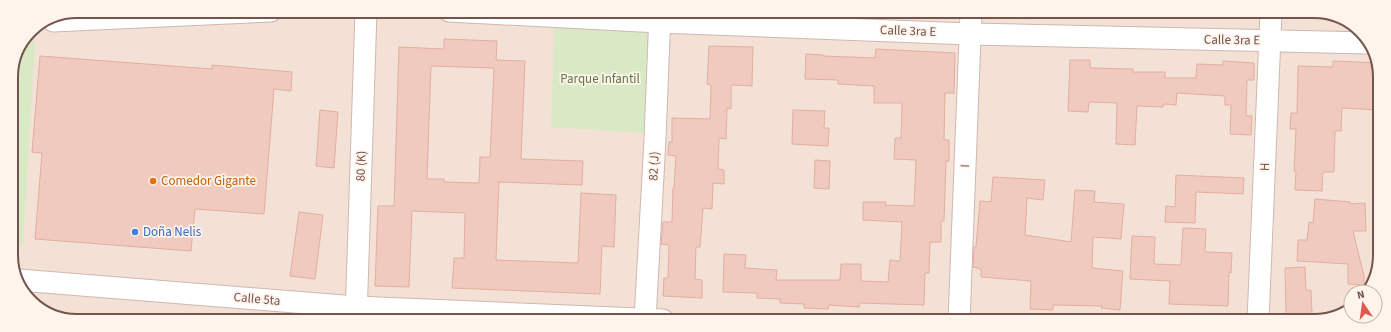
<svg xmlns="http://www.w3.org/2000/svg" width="1391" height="332" font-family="'Source Sans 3',sans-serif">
<rect width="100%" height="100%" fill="#fcf0e6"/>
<path fill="#f3e1d5" d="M77 11 1326 12 1360 30 1379 64V267L1365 292H1351V307L1318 321 65 320 31 302 12 268 11 73 31 30Z"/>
<path fill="#d9e9c5" d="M554 28 649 31 646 133 551 127Z
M26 41 35 42 23 245H12L11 73Z"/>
<path fill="#f0cabf" stroke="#e2aea0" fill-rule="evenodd" d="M444 39 497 41 496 60 525 61 521 159 583 161 582 185 499 182 496 260 578 263 581 193 616 195 614 247 602 246 600 294 452 288 454 258H464L465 213 412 211 409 287 375 286 378 206H394L399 47 444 49ZM431 66 494 68 490 157H480L479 183 444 182V179H427Z
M709 46 753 47 752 86 731 85V109L727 108 726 139 719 138 718 169 724 170V184L713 183 712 209 703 208 700 247H696L695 279 702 280V298L663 296 664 278H668L669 245 661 244 663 222H672L673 188H674L676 156 668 155 669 142H672V118L710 119 711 85 707 84Z
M876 49 955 53 954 93H945L944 140H949V161H946L944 221H941V242H930L929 273H925L924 305 860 303 859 307 829 305 828 309 804 308V304L780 303V299L757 298V293L723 292 724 254 746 255 745 268 777 270 776 280H840L841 264H861V281L888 282 890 260 900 261 902 222 863 220V202H886L885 205 914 206 916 160 894 159 895 138H901L902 103H874V86L838 84V80L805 79 806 54 823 55V56L875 58Z
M40 56 212 69V65L292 72 291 91 274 89 264 214 195 209 191 251 35 239 42 153 32 152Z
M1070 60H1090V68L1133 69V72H1165V78H1196L1197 64 1223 65V61L1254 63V80H1247L1246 116H1252L1251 135 1230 134 1231 105H1225V96L1177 93 1176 105 1164 104 1163 107 1137 106 1135 145 1116 144 1117 103 1089 102 1088 112 1068 111Z
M1333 61 1378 63 1379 110 1342 108 1341 131H1335L1334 172H1323L1322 191 1295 190 1296 171H1294L1296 129H1290L1291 113H1297L1298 66 1333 67Z
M320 110 338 112 334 168 316 166Z
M793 110 825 111 824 128H829L828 146 792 144Z
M815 160 830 161 829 189 814 188Z
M1176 175 1244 178 1243 194 1196 192 1195 223 1165 222 1166 206 1175 207Z
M993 177 1045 180 1043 200 1027 198 1025 235 1071 242 1075 190 1095 191 1094 202 1124 204 1121 239 1093 237 1092 268 1123 271 1120 310 1101 308 1102 306 1053 305V310L1030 309 1031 281 981 277V269L973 267 974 247H976L980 201 991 202Z
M1315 199 1350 202V204L1365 203 1366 231H1353L1364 276V285L1348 284V264L1297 261 1298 240H1307L1309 222 1313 223Z
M299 212 323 215 315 279 290 276Z
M1183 228 1206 229 1205 252 1232 253 1231 273 1229 272 1228 306 1169 304 1170 281 1130 279 1132 236 1155 237 1154 264 1181 265Z
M1305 267 1306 290H1311L1312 314H1286L1285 268Z"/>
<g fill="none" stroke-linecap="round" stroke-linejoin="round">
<g stroke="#cfb8b0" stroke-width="23">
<path id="minor" d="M449 11 659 22 970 34 1367 43
M53 21 271 11
M19 280 356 307 663 320
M356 319 366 11
M645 320 655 139 660 12
M959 321 971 12
M1258 321 1271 12"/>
</g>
<use href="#minor" stroke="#fff" stroke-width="21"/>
</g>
<circle fill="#e8710a" stroke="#fef4ec" stroke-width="1.5" cx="153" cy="181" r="4"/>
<circle fill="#3f7fe0" stroke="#fef4ec" stroke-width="1.5" cx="135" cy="232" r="4"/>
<g text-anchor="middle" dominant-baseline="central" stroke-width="3.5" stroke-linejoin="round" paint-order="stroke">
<g font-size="13" fill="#74544c" stroke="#fef4ec">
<text transform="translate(908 31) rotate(2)">Calle 3ra E</text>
<text transform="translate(1232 40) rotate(1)">Calle 3ra E</text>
<text transform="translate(361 166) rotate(-88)">80 (K)</text>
<text transform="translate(654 166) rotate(-87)">82 (J)</text>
<text transform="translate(965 166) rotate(-88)">I</text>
<text transform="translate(1265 167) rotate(-88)">H</text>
<text transform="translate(257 299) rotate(5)">Calle 5ta</text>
</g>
<g font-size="13" fill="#5d7944" stroke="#fef4ec">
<text x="600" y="79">Parque Infantil</text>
</g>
<g font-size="13" fill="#c56008" stroke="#fef4ec" text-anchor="start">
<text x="161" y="181">Comedor Gigante</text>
</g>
<g font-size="13" fill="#366cbe" stroke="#fef4ec" text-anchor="start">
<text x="143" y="232">Doña Nelis</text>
</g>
</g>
<path d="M0 0H1391V332H0ZM77 18H1314A59 59 0 0 1 1373 77V255A59 59 0 0 1 1314 314H77A59 59 0 0 1 18 255V77A59 59 0 0 1 77 18Z" fill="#fef4ec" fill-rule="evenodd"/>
<path fill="none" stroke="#74544c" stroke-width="2" d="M77 18H1314A59 59 0 0 1 1373 77V255A59 59 0 0 1 1314 314H77A59 59 0 0 1 18 255V77A59 59 0 0 1 77 18Z"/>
<g transform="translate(1363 304) rotate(347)"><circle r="19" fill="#fef4ec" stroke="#c7b4ac"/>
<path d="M0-3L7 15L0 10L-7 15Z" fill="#e15950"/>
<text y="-6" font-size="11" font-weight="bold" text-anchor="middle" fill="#74544c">N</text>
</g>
</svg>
